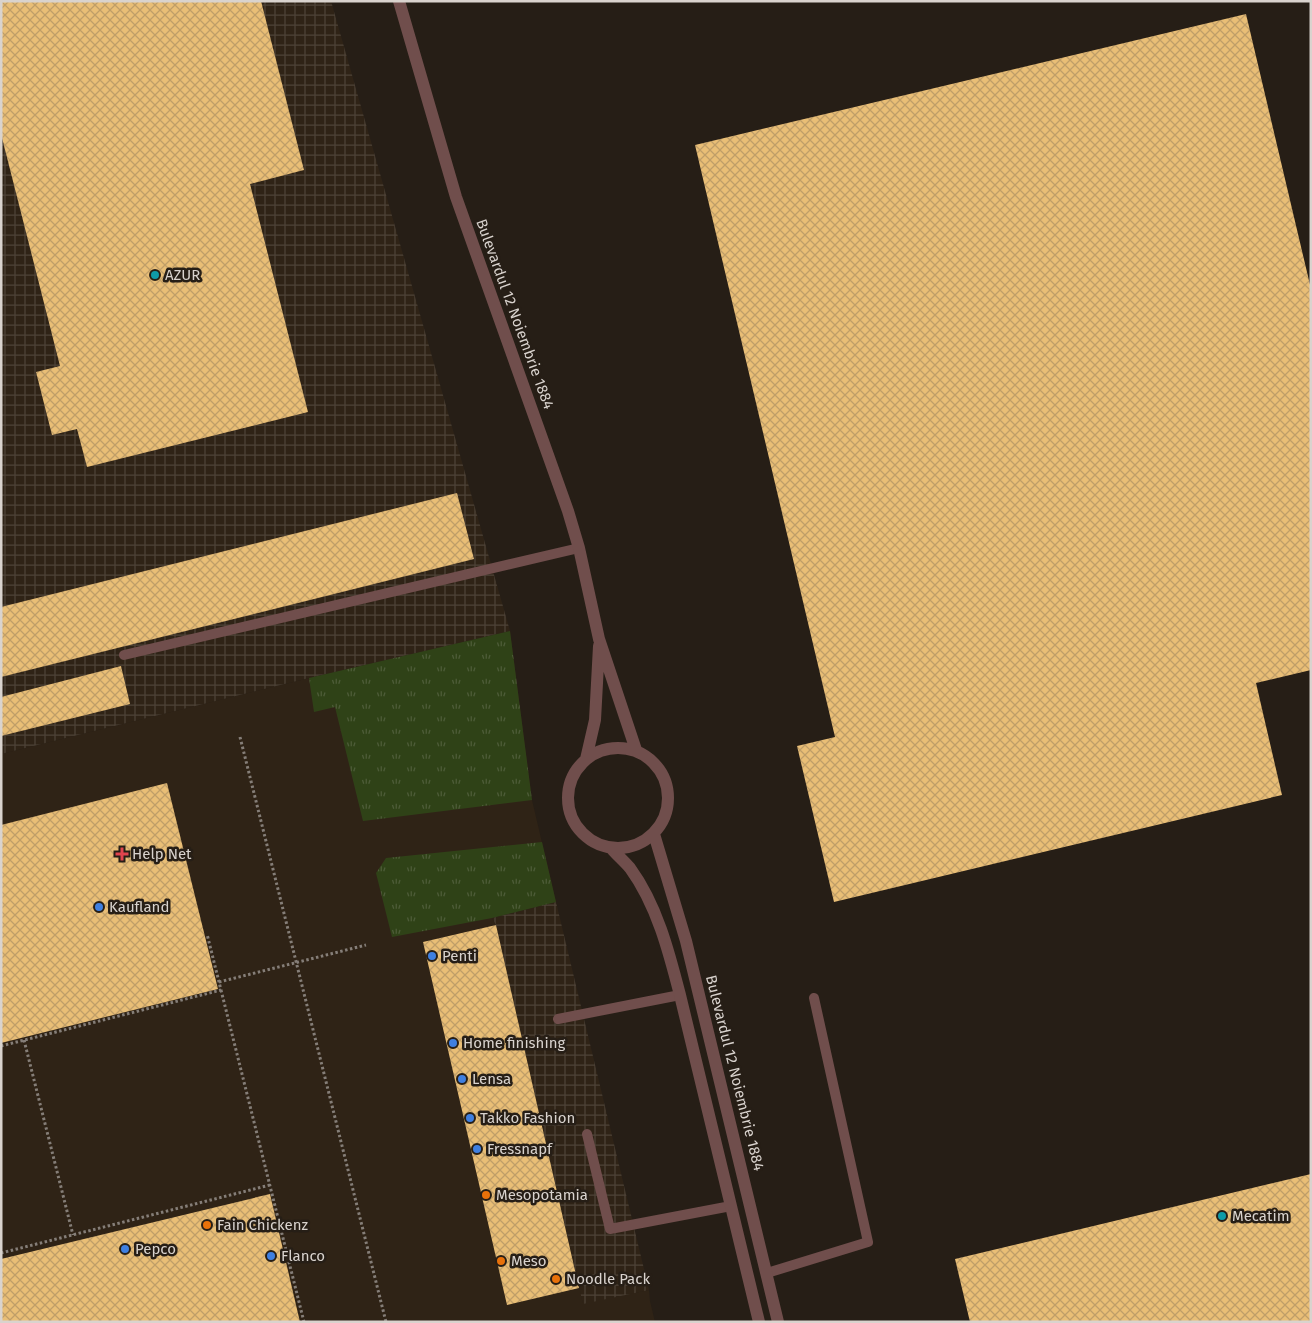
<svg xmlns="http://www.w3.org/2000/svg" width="1312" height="1323" font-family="'Fira Sans',sans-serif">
<defs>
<pattern id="industrial-grid" width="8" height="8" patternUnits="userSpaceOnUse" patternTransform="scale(1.25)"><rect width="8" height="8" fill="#2f2316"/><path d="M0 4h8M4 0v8" fill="none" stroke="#4d4237"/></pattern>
<pattern id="grass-tufts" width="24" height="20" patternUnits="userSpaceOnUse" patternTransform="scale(1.25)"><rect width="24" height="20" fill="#2f4217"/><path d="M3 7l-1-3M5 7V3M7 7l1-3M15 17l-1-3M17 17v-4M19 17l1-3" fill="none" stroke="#4d5c38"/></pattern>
<pattern id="building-cross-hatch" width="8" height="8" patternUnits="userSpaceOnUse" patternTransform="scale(1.25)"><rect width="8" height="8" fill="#e9be76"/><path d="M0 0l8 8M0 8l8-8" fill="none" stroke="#bf9e68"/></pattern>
</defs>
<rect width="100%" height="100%" fill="#261e16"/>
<path fill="#2f2316" d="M510 631 532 800 556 902 492 918 496 925 583 1303 649 1290 650 1301 655 1322H1V754L309 678Z"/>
<path fill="url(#industrial-grid)" d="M1 1H331L510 631 309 678 1 754Z
M556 902 649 1290 583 1304 496 925 492 918Z"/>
<path fill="url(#grass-tufts)" d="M510 631 532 800 363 821 335 707 314 712 309 678Z
M542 842 556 902 492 918 392 937 376 873 386 858Z"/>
<path fill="url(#building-cross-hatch)" d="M1 1H261L304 170 250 184 308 412 87 467 77 429 52 435 36 372 60 366 1 134Z
M1246 14 1311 289V670L1256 683 1282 795 834 902 797 746 835 737 695 145Z
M457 493 474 559 1 677V607Z
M121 666 130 704 1 736V697Z
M167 783 218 989 1 1043V825Z
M496 925 579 1288 507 1305 423 942Z
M1311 1174V1322H970L955 1259Z
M270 1194 300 1322H1V1259Z"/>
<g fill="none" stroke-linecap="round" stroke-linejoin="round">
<path stroke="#857e78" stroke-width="3" stroke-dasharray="2.5 2.5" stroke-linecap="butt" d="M240 737 386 1322
M219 982 366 945
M221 990 304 1322
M24 1040 73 1235
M1 1046 221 990 207 934
M1 1253 270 1185"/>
<path stroke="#704e4c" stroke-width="10" d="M124 655 579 548
M558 1019 680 995
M587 1134 610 1229 731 1206
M767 1273 868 1242 814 998"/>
<path stroke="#704e4c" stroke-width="12" d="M399 1 456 197 568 511 579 548 599 639 636 750
M568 798a50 50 0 1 1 100 0a50 50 0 1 1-100 0Z
M586 759 595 720 599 646
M654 834 686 941 778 1322
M611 848C617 855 624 861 630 868 657 905 669 952 680 995L759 1322"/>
</g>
<g fill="#0f9aa8" stroke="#261e16" stroke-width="2">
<circle cx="155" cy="275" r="5"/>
<circle cx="1222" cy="1216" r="5"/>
</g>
<path fill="#e0444e" stroke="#261e16" stroke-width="2" d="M119.5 846.5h5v5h5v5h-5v5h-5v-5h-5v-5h5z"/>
<g fill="#3f7fe0" stroke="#261e16" stroke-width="2">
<circle cx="99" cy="907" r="5"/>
<circle cx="432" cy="956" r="5"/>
<circle cx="453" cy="1043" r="5"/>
<circle cx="462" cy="1079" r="5"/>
<circle cx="470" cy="1118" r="5"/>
<circle cx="477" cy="1149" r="5"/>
<circle cx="125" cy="1249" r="5"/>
<circle cx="271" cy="1256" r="5"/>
</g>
<g fill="#e8710a" stroke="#261e16" stroke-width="2">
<circle cx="486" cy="1195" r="5"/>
<circle cx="207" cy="1225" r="5"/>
<circle cx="501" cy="1261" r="5"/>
<circle cx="556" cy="1279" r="5"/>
</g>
<g text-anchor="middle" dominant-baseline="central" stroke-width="5" stroke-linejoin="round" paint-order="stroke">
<g font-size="15" fill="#d9d3ce" stroke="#261e16" text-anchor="start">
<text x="165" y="275">AZUR</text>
<text x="132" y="854">Help Net</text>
<text x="109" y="907">Kaufland</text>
<text x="442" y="956">Penti</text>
<text x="463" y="1043">Home finishing</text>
<text x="472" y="1079">Lensa</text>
<text x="480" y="1118">Takko Fashion</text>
<text x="487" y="1149">Fressnapf</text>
<text x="496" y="1195">Mesopotamia</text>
<text x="1232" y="1216">Mecatim</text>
<text x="217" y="1225">Fain Chickenz</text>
<text x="135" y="1249">Pepco</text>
<text x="281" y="1256">Flanco</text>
<text x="511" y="1261">Meso</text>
<text x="566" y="1279">Noodle Pack</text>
</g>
<g font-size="15" fill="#d9d3ce" stroke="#261e16">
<text transform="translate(515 314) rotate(70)">Bulevardul 12 Noiembrie 1884</text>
<text transform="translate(735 1073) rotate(76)">Bulevardul 12 Noiembrie 1884</text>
</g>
</g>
<rect width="1312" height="1323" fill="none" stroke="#d9d3ce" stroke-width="5"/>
</svg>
